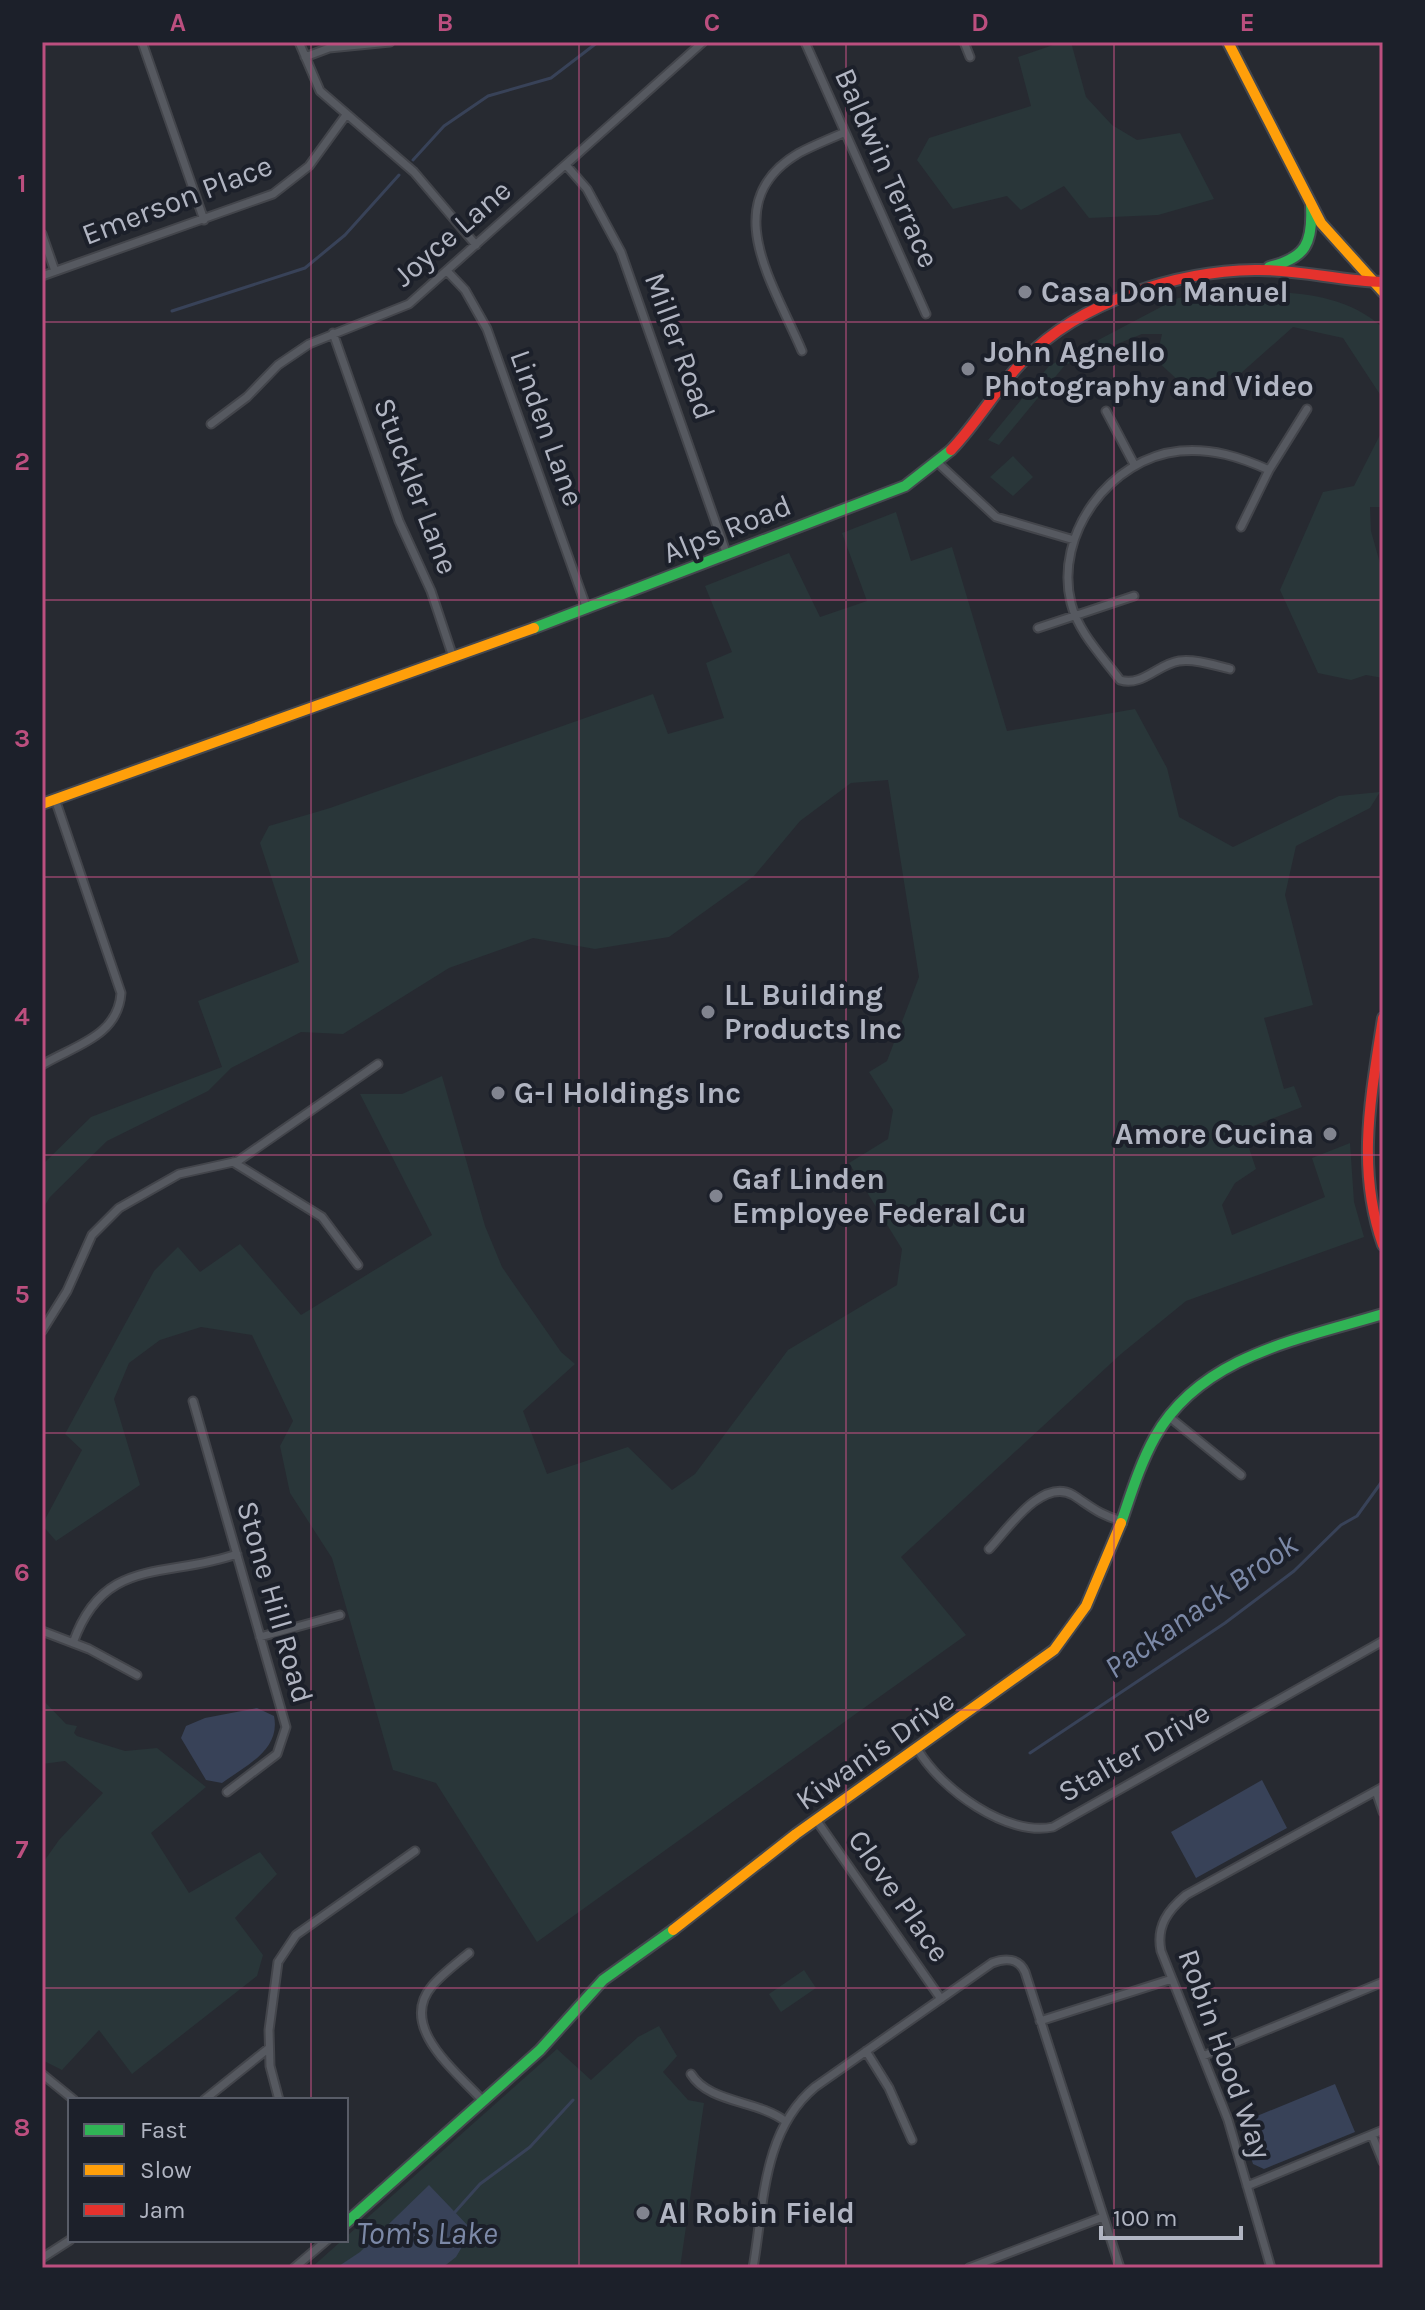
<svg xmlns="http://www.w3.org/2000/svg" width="1425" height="2310" font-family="Karla,sans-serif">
<rect width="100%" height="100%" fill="#272a31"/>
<path fill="#293639" d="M1062 42H1071L1086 97 1112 125 1137 140 1180 133 1214 199 1158 215 1089 218 1064 186 1021 210 1007 196 953 209 917 160 929 138 1031 106 1018 57Z
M1241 290C1293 293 1344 292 1383 328V399L1343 338 1293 327 1240 374 1181 383 1156 360 1162 334H1142L1065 365 999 445 988 440 1049 366 1178 298Z
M1383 429V507H1370L1371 531 1383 574V678L1366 675 1351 680 1318 673 1280 590 1323 492 1354 486Z
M1013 456 1033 477 1013 496 990 477Z
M896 512 911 561 952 547 1007 731 1135 709 1167 768 1179 817 1233 847 1339 796 1380 792 1370 808 1296 846 1285 895 1313 1005 1264 1018 1284 1089 1294 1086 1302 1107 1243 1130 1256 1169 1235 1183 1222 1205 1232 1235 1325 1197 1312 1158 1350 1143 1354 1202 1364 1237 1186 1301 1121 1354 901 1557 966 1635 537 1942 436 1783 393 1770 332 1558 290 1493 280 1446 293 1421 252 1335 201 1327 160 1340 129 1363 114 1399 140 1485 56 1541 42 1525 82 1450 65 1434 154 1271 178 1247 200 1272 240 1244 301 1315 432 1235 360 1094H402L442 1076 485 1226 502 1267 561 1352 575 1364 523 1411 547 1474 628 1447 672 1490 695 1474 788 1350 897 1285 902 1249 849 1163 888 1139 893 1110 869 1072 887 1061 919 977 888 780 851 783 800 821 754 876 669 937 595 949 533 938 449 968 343 1034 301 1032 231 1068 208 1091 107 1141 50 1197 42 1210V1165L91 1117 222 1067 198 1001 299 962 260 843 269 826 330 808 653 694 668 734 724 718 706 663 732 652 705 586 789 553 820 617 867 601 842 533Z
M42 1699 66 1724 77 1726 74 1733 77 1736 125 1751 157 1748 206 1787 151 1833 189 1893 260 1852 277 1874 235 1918 263 1955 257 1976 132 2074 99 2030 62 2070 42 2060V1864L59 1840 103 1793 65 1761 42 1764Z
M804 1970 816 1988 781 2012 769 1994Z
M659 2026 677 2056 663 2072 688 2100 704 2103 680 2268H311L557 2049 591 2080 638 2037Z"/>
<path fill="#384258" d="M257 1708 274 1716C281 1750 245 1766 222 1783L206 1780 181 1738 186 1726 205 1718Z
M1262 1780 1287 1828 1196 1878 1171 1832Z
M1335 2084 1355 2132 1264 2169 1253 2164 1240 2123Z
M429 2185 472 2230 456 2257 442 2268H336L360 2252Z"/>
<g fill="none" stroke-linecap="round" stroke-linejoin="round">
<path stroke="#384258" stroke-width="3" d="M413 160 444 126 488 96 551 78 598 42
M172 311 305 268 345 235 399 175
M1030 1753 1225 1623 1294 1571 1341 1525 1357 1516 1383 1480
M455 2212 480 2184 530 2147 573 2100"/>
<g stroke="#43454b" stroke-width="11">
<path id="street" d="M142 42 204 220
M299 42 320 91 414 172 476 245
M805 42 926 314
M964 42 970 57
M305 57 329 48 390 42
M566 165 587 189 621 252 727 555
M42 234 55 271
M447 271 465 290 487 329 587 609
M42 276 273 194 309 166 346 115
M333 333 399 521 431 591 453 657
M802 351C775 286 715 202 799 153 814 145 830 139 845 132
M1106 411 1135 466
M211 424 247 397 278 365 309 344 409 304 703 42
M938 463 996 517 1074 540
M1241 527 1269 470 1307 409
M1038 628 1134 596
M1230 669C1213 665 1196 659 1179 661 1158 664 1142 687 1120 680 1102 656 1078 632 1071 603 1054 534 1110 458 1180 451 1212 448 1240 457 1269 470
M42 1065C73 1046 118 1037 121 993L55 799
M233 1162 322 1217 358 1265
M42 1331 67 1291 92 1235 119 1208 179 1174 238 1161 378 1064
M193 1401 286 1727 277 1754 227 1792
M1168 1416 1241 1475
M989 1549C1007 1530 1042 1477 1073 1495 1090 1506 1101 1516 1122 1521
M42 1631 89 1649 137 1675
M260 1637 340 1615
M73 1643C104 1555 166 1579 237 1554
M918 1750C941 1789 1007 1837 1053 1827L1383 1641
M1376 1791 1383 1812
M817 1821 941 1999
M469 1953C457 1963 442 1974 432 1986 397 2027 458 2073 483 2101
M1040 2021 1172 1979
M866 2051 889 2088 912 2140
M1203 2056 1383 1982
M42 2074 74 2100
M691 2074C709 2103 757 2100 785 2121
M204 2100 269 2048
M279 2100 270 2066 269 2030 278 1962 296 1935 415 1851
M1372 2135 1383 2162
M1247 2186 1383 2130
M42 2258 70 2240
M294 2268 327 2240
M753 2268C764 2205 762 2131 815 2087L992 1963C1005 1958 1019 1958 1025 1972L1120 2268
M969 2268 1103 2217
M1271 2268 1228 2120 1161 1951C1156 1926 1168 1910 1186 1895L1383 1787"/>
</g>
<g stroke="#44474e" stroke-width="14">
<path id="fast" d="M1269 267C1306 258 1313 243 1311 206
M534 628 905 486 951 450
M1121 1523C1131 1494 1140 1464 1155 1437 1201 1355 1301 1339 1383 1314
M346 2223 540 2050 603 1980 673 1930"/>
</g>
<g stroke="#44474e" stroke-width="14">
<path id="slow" d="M1228 42 1321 223 1383 292
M42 804 534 628
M673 1930 796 1834 1054 1650 1086 1606 1121 1523"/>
</g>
<g stroke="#44474e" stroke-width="14">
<path id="jam" d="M951 450C978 422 997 387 1025 359 1080 302 1176 271 1255 270 1298 269 1340 281 1383 282
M1383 1018C1371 1096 1356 1169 1383 1245"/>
</g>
<use href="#street" stroke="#565960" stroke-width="7"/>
<use href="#fast" stroke="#30b455" stroke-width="10"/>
<use href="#slow" stroke="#ff9f0a" stroke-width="10"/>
<use href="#jam" stroke="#e5322d" stroke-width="10"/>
</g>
<path fill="none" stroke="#bc4f7f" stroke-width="2" stroke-opacity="0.55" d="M311 42V2100M579 42V2268M846 42V2268M1114 42V2268M42 322H1383M42 600H1383M42 877H1383M42 1155H1383M42 1433H1383M42 1710H1383M42 1988H1383M311 2240V2268"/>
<g fill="#81848f" stroke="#1c202a" stroke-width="3">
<circle cx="1025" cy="292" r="8"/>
<circle cx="968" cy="369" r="8"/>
<circle cx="708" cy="1012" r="8"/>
<circle cx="498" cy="1093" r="8"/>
<circle cx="1330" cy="1134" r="8"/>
<circle cx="716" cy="1196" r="8"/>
<circle cx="643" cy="2213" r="8"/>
</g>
<g text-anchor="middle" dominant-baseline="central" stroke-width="8" stroke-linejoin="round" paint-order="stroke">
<g font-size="30" fill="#b1b5c2" stroke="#1c202a">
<text transform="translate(887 168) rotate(66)">Baldwin Terrace</text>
<text transform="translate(177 200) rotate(-21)">Emerson Place</text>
<text transform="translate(452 233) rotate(-41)">Joyce Lane</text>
<text transform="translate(680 346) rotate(70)">Miller Road</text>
<text transform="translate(547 428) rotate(70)">Linden Lane</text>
<text transform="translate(416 486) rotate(69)">Stuckler Lane</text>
<text transform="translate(727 529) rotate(-22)">Alps Road</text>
<text transform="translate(275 1602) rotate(74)">Stone Hill Road</text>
<text transform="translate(875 1750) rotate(-35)">Kiwanis Drive</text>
<text transform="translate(1134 1752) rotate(-30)">Stalter Drive</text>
<text transform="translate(899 1896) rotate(55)">Clove Place</text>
<text transform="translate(1225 2054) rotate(70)">Robin Hood Way</text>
</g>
<g font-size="30" font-weight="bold" fill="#b1b5c2" stroke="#1c202a" text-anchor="start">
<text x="1041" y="292">Casa Don Manuel</text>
<text x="984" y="352">John Agnello<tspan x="984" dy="34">Photography and Video</tspan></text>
<text x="724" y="995">LL Building<tspan x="724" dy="34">Products Inc</tspan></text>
<text x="514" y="1093">G-I Holdings Inc</text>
<text x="1314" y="1134" text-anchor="end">Amore Cucina</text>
<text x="732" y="1179">Gaf Linden<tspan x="732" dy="34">Employee Federal Cu</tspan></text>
<text x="659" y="2213">Al Robin Field</text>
</g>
<g font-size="32" font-style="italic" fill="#7c89a7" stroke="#1c202a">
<text transform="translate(1201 1606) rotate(-35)">Packanack Brook</text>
<text x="427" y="2233">Tom's Lake</text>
</g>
</g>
<rect width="1425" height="2310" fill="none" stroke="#1c202a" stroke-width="88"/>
<rect x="68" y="2098" width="280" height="144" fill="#1c202a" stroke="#585c67" stroke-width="2"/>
<rect x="84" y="2124" width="40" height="12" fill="#30b455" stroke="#585c67" stroke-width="2"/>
<text x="140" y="2138" font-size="24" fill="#b1b5c2">Fast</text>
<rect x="84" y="2164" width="40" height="12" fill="#ff9f0a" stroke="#585c67" stroke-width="2"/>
<text x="140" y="2178" font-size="24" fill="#b1b5c2">Slow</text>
<rect x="84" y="2204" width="40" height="12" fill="#e5322d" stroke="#585c67" stroke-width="2"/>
<text x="140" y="2218" font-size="24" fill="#b1b5c2">Jam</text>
<path d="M1101 2226v12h140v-12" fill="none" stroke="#b1b5c2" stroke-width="4"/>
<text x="1113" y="2226" font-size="24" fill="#b1b5c2" stroke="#1c202a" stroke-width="6" paint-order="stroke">100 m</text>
<rect x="44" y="44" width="1337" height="2222" fill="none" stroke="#bc4f7f" stroke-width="3"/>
<g font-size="26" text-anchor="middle" font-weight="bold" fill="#bc4f7f">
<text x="178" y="31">A</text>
<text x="445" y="31">B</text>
<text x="712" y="31">C</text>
<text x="980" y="31">D</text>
<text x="1247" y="31">E</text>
<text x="22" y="192">1</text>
<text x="22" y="470">2</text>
<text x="22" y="747">3</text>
<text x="22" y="1025">4</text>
<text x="22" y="1303">5</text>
<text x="22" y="1581">6</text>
<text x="22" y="1858">7</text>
<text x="22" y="2136">8</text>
</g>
</svg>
